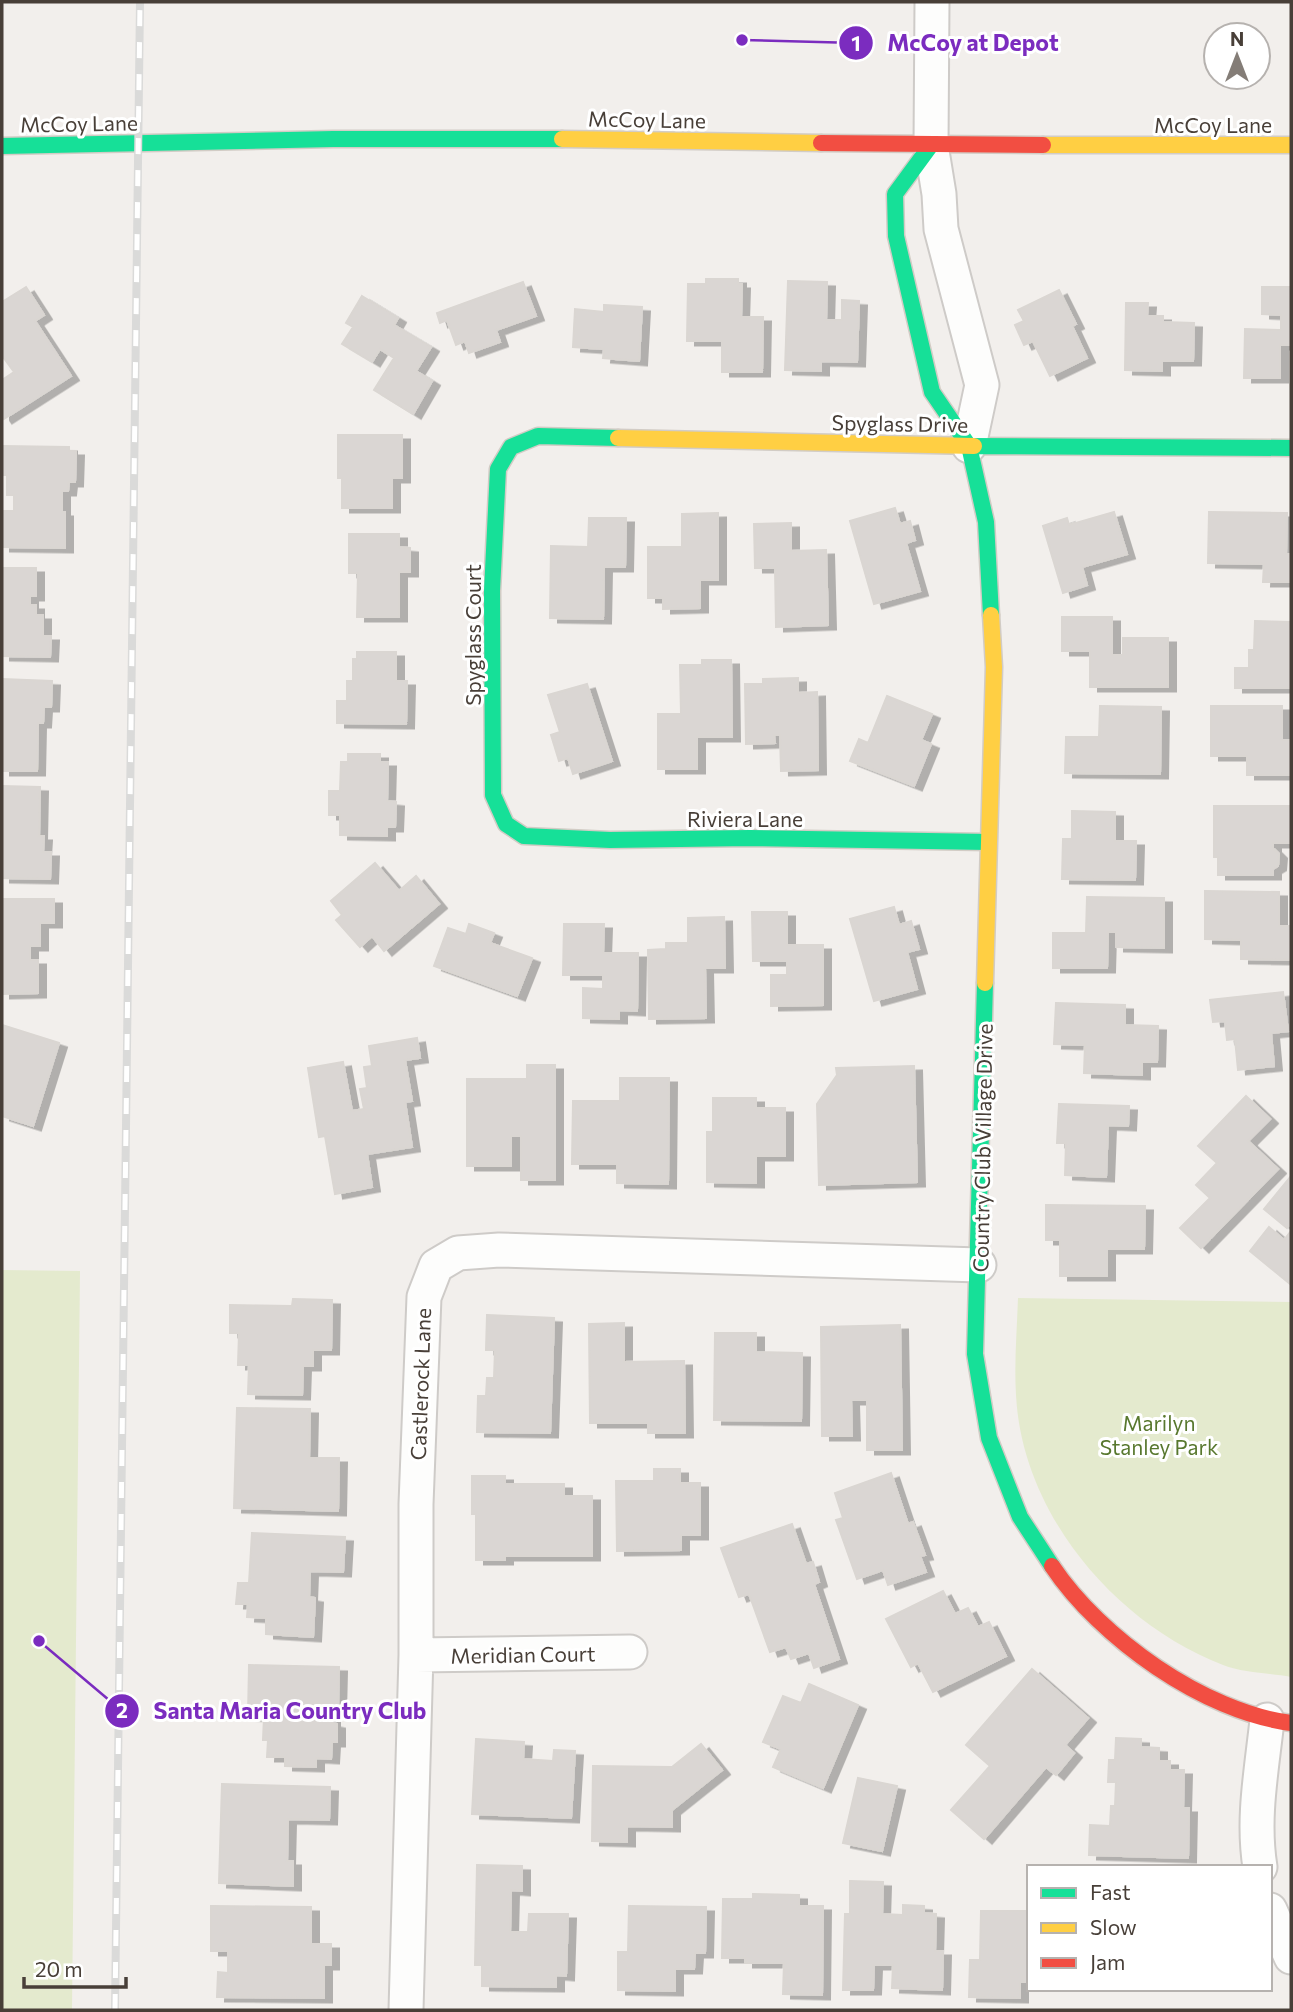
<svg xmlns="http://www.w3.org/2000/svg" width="1293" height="2012" font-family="Commissioner,sans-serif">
<defs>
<filter id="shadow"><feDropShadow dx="8" dy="4.5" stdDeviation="0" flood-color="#0004"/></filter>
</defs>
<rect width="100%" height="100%" fill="#f2efec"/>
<path fill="#e4eace" d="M2 1270 80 1271 72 2010H2Z
M1018 1298 1291 1302V1677C1270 1673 1243 1673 1223 1665 1114 1623 1022 1513 1016 1395 1014 1363 1017 1330 1018 1298Z"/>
<path fill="#dad6d3" stroke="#dad6d2" stroke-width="2" filter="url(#shadow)" d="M706 279H738V284H742L741 317H763L762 372H722V341H687L688 284H706Z
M788 281 827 282 826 320H842V300L859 301 857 362 821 361V371L785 370Z
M523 282 536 316 496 330 500 342 469 353 465 341 456 345 447 320 440 323 437 313Z
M26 287 44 315 35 321 71 376 4 419 2 416V380L14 372 3 357 2 358V302Z
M1262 287H1291V345H1280V378H1244L1245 329 1281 330V315L1262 314Z
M1059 290 1076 324 1072 326 1087 358 1050 376 1033 341 1024 345 1015 325 1024 321 1018 310Z
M362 296 398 318 394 325 431 347 416 371 432 381 413 414 374 390 394 358 380 349 372 362 342 344 353 327 346 323Z
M1126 303H1148L1147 316H1163V322L1194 323 1193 361H1162V371L1125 370Z
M604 305 642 307 639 361 603 358 604 349 573 347 575 309 604 312Z
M338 435H402V478H392V508H342V478H338Z
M2 446 69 447V451H76L75 482H69L68 491H62V512H65V548L2 547V511H14V495H7V475H2Z
M895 508 900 524 910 521 915 540 906 543 920 591 874 604 850 521Z
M1114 512 1127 554 1082 567 1087 585 1063 593 1043 526 1067 518 1069 525Z
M1209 512 1287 513 1286 554H1291V582H1263L1264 564 1208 563Z
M718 513V580H700V608L663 609V598H648V547H682V514Z
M589 518H626L625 567H604L603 619 550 618 551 546 588 547Z
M791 523V551L826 550 828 625 776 627 775 568H755L754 524Z
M349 534H399V547L410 548V572H399V617H357L358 573H349Z
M2 568H36V596H30V605H36V615H43V636H51L50 657 2 656Z
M1062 617H1112V655H1123V638H1168V687H1090V651H1062Z
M1255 621 1291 622V688H1235V668H1249V650H1254Z
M357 652H396V681H407L406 724 337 723V701H347V681H353V659H357Z
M702 660H731L732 737H697V769H658V714H681L680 665H702Z
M798 678V693L817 692 818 770 781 771 780 735H774L775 743 746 744 745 684H763V679Z
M2 679 52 681 51 707H44L43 723H38L37 771H2Z
M587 684 612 761 573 774 568 758 559 761 551 735 560 732 548 695Z
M887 696 932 714 921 740 931 744 914 786 850 761 859 739 868 743Z
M1100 706 1161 707 1160 774 1065 773 1066 737H1099Z
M1211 706H1282V740H1291V775H1247V756H1211Z
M348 754H380V762H388L387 801 396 802 395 827H387V836L340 835V815H329V791H340L341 762H348Z
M2 786 40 787 39 836H44L43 852H51L50 879 2 878Z
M1214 806H1291V843H1273V848L1279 854 1278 866 1273 869V875H1218V857H1214Z
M1072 811 1115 812V841H1136L1135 880 1062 879 1063 839H1072Z
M375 863 399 891 416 876 439 904 384 951 372 936 360 947 336 920 342 915 331 901Z
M1205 891 1279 892V926H1291V960L1241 959V940L1205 939Z
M1087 897 1164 898V948L1116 947V932H1108L1107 968H1053V933H1086Z
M2 899H54V923H40V946H30V960H38V993L2 994Z
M894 907 899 925 911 921 919 949 907 952 917 989 874 1001 850 919Z
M752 912H787V945H823V1005L771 1006V975H787V961H753Z
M724 917 725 968H705L706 1018 649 1019 648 950 666 949V943H688V918Z
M469 924 494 933 490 943 532 958 517 996 434 966 448 928 466 934Z
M564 924H604L603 953H638L637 1011 619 1010V1019L583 1018V988L603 989V975H563Z
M1283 992 1288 1031 1271 1033 1274 1066 1238 1070 1235 1039 1227 1040 1225 1021 1213 1022 1210 1000Z
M1056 1003 1125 1005V1025L1158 1026 1157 1062H1142V1075L1084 1073 1085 1045 1054 1044Z
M2 1025 59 1043 33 1126 2 1116Z
M417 1038 420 1058 405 1060 412 1101 405 1102 412 1147 367 1154 372 1187 335 1194 325 1136 319 1137 308 1068 343 1062 352 1111 364 1109 360 1089 367 1088 364 1067 372 1066 369 1046Z
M527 1065H555V1180H521V1136H511V1166H467V1079H527Z
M914 1066 917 1182 819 1185 817 1104 837 1075 836 1068Z
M620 1078H669L668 1184 617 1183V1164H572L573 1101H620Z
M1246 1096 1270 1119 1248 1141 1278 1169 1201 1248 1180 1228 1210 1198 1196 1185 1217 1163 1198 1146Z
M713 1098H756V1108H785V1156H756V1183L707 1182V1132H713Z
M1059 1104 1129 1106 1128 1126 1108 1125 1106 1177 1065 1175 1066 1143H1057Z
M1291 1176V1225L1290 1224 1287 1228 1264 1209Z
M1046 1205 1145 1206 1144 1249H1107V1276H1060V1240H1046Z
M1269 1227 1284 1240 1291 1231 1290 1284 1250 1251Z
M293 1299 332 1300 331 1350H313V1366H303L302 1395 248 1394 249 1365H238L239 1333H230V1305L292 1306Z
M487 1315 554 1318 550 1433 477 1432 478 1396H486L487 1378H494L495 1350H486Z
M624 1323V1362L684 1361 685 1433H648V1423H590L589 1324Z
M900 1325 902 1450H867V1400H851L852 1436H822L821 1327Z
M715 1333H756V1352L802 1353 801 1421 714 1420Z
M237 1408 310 1409 309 1458H339L338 1511 234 1508Z
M654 1469H680V1483H700V1535H681V1550L617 1551 616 1481H654Z
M891 1473 908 1524 913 1522 925 1555 920 1556 926 1572 888 1585 883 1570 857 1579 836 1520 843 1518 835 1493Z
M472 1476H505V1484H564V1496H592V1556H505V1560H476V1514H472Z
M792 1524 806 1564 813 1562 819 1582 814 1584 839 1659 814 1668 809 1653 791 1659 786 1647 770 1652 749 1594 739 1597 721 1548Z
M252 1533 345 1537 343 1572 310 1571 309 1597 315 1598 313 1637 266 1634V1618L247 1617 248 1604H236L238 1583H249Z
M943 1591 955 1614 968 1608 978 1627 989 1622 1006 1656 933 1692 918 1663 911 1667 886 1619Z
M249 1665 339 1667 338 1708H332V1723L337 1724V1742H332L331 1759 316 1758V1767L285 1766V1757H267L268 1740H263L264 1717 248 1716Z
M1032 1669 1088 1718 1065 1745 1074 1753 1056 1775 1046 1767 984 1839 951 1810 990 1766 966 1745Z
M809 1684 858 1705 823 1788 773 1767 781 1749 763 1742 783 1696 801 1703Z
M1116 1738 1141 1739V1747L1159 1748V1761H1170V1770H1184L1183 1808H1189L1188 1858 1089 1855 1090 1825 1110 1826 1111 1806H1115L1116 1782H1108L1109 1760H1115Z
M476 1739 524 1742 523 1759 553 1761 554 1750 575 1751 571 1818 472 1814Z
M701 1744 722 1770 672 1810V1827L627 1826V1842L592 1841 593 1766 672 1767Z
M858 1778 897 1786 882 1851 843 1843Z
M222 1784 330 1787 329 1820 288 1819 287 1861H293V1886L219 1883Z
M477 1865 522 1866V1891L511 1890 510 1932H528L529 1914H568L566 1976 556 1975V1987L482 1986V1965H475Z
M850 1881 883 1882 882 1914 903 1915V1905L924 1906V1913L936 1914 935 1951H943L942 1990 892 1988 893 1965H874L873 1990H843L845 1914H850Z
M753 1894 799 1895V1906H823L822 1995 783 1994 784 1963H745V1958H722L723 1899H753Z
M211 1906 311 1907V1944H331V1965H324V1998L217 1997 218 1972 228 1973V1951H211Z
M629 1906 706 1907 705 1953H695L694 1969H675V1991L618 1990V1952H628Z
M981 1911H1029V1982H1020V1998L969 1997 970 1960H980Z"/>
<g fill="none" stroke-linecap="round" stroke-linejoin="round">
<g stroke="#cecbc8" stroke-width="37">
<path id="street" d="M932 2 931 145 939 194 941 229 982 385 969 446
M416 1655 630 1652
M1260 1867C1252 1818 1262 1768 1267 1720
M1270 1910 1291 1957
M406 2010 416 1655V1504L424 1297 436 1266 458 1253 499 1250 979 1265"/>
</g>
<g stroke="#d2ccc5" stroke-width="19">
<path id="fast" d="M931 145 895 194 896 236 932 392 969 446 986 522 991 615
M2 146 333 139H562
M618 438 538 436 511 447 498 469 492 591 493 795 506 824 524 836 610 840 750 838 988 842
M974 446 1291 448
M985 983 975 1354 989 1438 1020 1517 1052 1566"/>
</g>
<g stroke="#d2ccc5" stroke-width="19">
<path id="slow" d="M562 139 821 143
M1043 145H1291
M618 438 974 446
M985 983 994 667 991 615"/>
</g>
<g stroke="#d2ccc5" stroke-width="19">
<path id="jam" d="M821 143 1043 145
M1052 1566C1100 1638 1204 1712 1291 1723"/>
</g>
<use href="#street" stroke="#fdfdfc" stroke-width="33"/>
<use href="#fast" stroke="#16e098" stroke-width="16"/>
<use href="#slow" stroke="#ffcf43" stroke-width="16"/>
<use href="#jam" stroke="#f24e42" stroke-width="16"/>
<g stroke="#dadad9" stroke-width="8">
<path id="rail" d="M115 2010 140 2"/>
</g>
<use href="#rail" stroke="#fff" stroke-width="5" stroke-dasharray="16" stroke-linecap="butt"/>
</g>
<g text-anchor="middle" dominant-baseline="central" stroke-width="6" stroke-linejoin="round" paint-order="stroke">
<g font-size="21" fill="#483f38" stroke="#fff">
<text transform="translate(647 119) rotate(1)">McCoy Lane</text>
<text transform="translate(79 123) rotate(-1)">McCoy Lane</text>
<text x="1213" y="124">McCoy Lane</text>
<text transform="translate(900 423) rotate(1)">Spyglass Drive</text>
<text transform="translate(472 635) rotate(-90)">Spyglass Court</text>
<text x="745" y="818">Riviera Lane</text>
<text transform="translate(982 1148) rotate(-89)">Country Club Village Drive</text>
<text transform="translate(420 1384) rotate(-88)">Castlerock Lane</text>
<text transform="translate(523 1654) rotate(-1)">Meridian Court</text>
</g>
<g font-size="21" fill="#58782e" stroke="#fff">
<text x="1159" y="1422">Marilyn<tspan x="1159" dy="24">Stanley Park</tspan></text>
</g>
</g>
<path fill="none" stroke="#7b2cbf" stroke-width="2.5" d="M742 40L856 43M39 1641L122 1711"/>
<g fill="#7b2cbf" stroke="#fff" stroke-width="2.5">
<circle cx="742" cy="40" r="7"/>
<circle cx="39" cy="1641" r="7"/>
<circle cx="856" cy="43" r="18"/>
<circle cx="122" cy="1711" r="18"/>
</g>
<g font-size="21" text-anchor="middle" font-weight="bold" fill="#fff">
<text x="856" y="51">1</text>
<text x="122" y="1718">2</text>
</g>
<g font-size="23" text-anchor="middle" font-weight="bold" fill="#7b2cbf" stroke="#fff" stroke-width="6" stroke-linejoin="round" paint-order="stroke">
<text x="973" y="51">McCoy at Depot</text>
<text x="290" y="1719">Santa Maria Country Club</text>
</g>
<rect width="1293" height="2012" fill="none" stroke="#483f38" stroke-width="7"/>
<rect x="1027" y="1865" width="245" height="126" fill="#ffffff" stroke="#b6b2af" stroke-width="2"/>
<rect x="1041" y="1888" width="35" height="10" fill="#16e098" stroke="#b6b2af" stroke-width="2"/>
<text x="1090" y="1900" font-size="21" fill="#483f38">Fast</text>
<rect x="1041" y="1923" width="35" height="10" fill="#ffcf43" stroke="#b6b2af" stroke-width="2"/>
<text x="1090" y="1935" font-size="21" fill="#483f38">Slow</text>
<rect x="1041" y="1958" width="35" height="10" fill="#f24e42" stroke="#b6b2af" stroke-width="2"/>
<text x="1090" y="1970" font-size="21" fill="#483f38">Jam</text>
<g transform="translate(1237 56)"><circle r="33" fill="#ffffff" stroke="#b6b2af" stroke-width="2"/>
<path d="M0-5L12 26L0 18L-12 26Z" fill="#847d77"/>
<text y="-10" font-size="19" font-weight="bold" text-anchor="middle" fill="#483f38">N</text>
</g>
<path d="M24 1977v10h102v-10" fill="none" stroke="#483f38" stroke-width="3.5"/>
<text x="35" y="1977" font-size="21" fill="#483f38" stroke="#ffffff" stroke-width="5" paint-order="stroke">20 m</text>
</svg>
